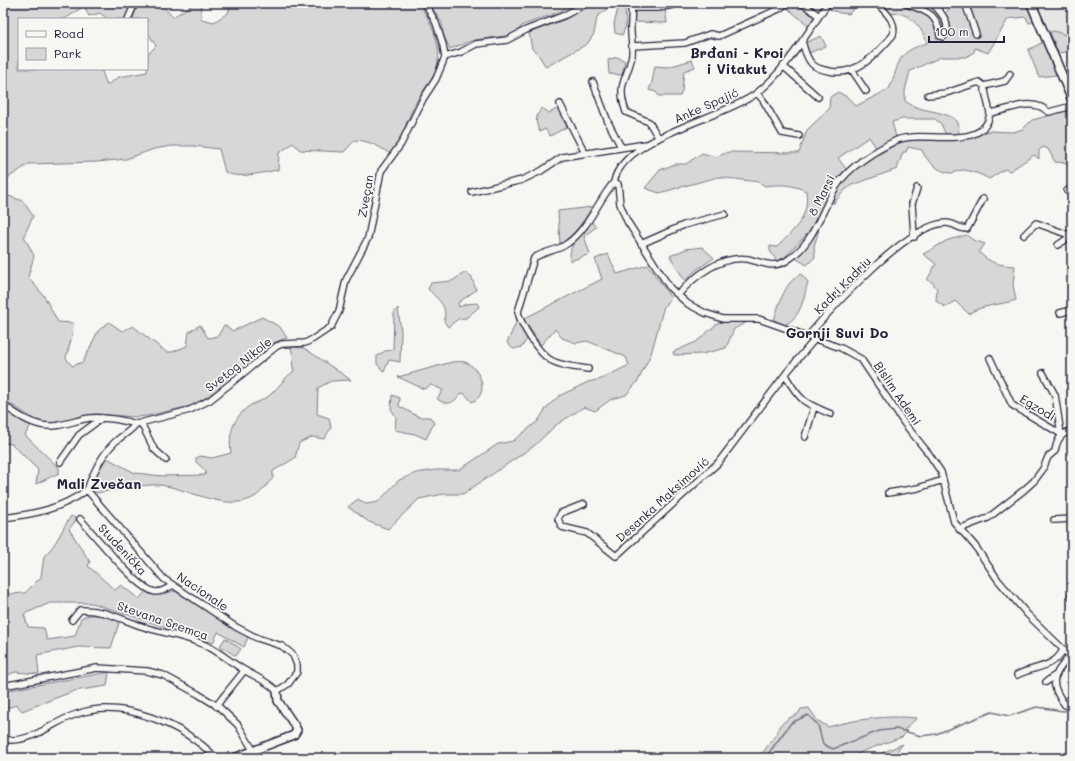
<svg xmlns="http://www.w3.org/2000/svg" width="1075" height="761" font-family="Mali,sans-serif">
<rect width="100%" height="100%" fill="#f6f6f2"/>
<filter id="ink" filterUnits="userSpaceOnUse"><feTurbulence type="fractalNoise" baseFrequency=".025" numOctaves="2"/><feDisplacementMap in="SourceGraphic" scale="8" xChannelSelector="R" yChannelSelector="G"/><feConvolveMatrix kernelMatrix="1 2 1 2 8 2 1 2 1" color-interpolation-filters="sRGB"/></filter>
<g filter="url(#ink)">
<path fill="#e6e6e4" d="M1036 3H1069L1072 7V30L1066 35 1054 31 1050 32Z"/>
<path fill="#d7d7d7" stroke="#7c7c89" d="M3 3H132L126 19H108L100 13 89 16 84 6 65 19H19V69H101L107 85 119 77 147 72 148 54 156 46 147 31V19H133L138 3H160L173 17 195 3H201V19L214 22 228 13 231 3H419C433 26 448 54 431 80 424 90 418 98 413 108 405 124 402 141 390 154 379 146 369 141 355 140L344 152 300 150 293 143 279 153 278 170C263 172 238 180 225 172L219 149 194 146H172L154 149 126 159 97 162 29 164 3 181Z
M429 3H575L559 12 523 25 513 35 474 40 450 49 443 34 442 23Z
M593 3H606L607 9 597 17 594 34 587 44 546 67 538 54 532 49 529 33 566 19Z
M789 3H799L815 15 809 26 786 7Z
M832 3H859L849 14 840 13 829 9Z
M895 3 931 17 935 22 941 42H943C949 33 951 23 945 13L952 6 958 3H963L978 35V30L969 3H1026L1035 22 1029 23 1026 17 1008 19 988 53 975 48 974 52 966 57H941L910 71 905 91V101C921 113 939 109 955 119L959 128 958 134 946 135 941 124 935 119H902L892 122 896 137 877 149 869 137 838 158 847 170 830 189 811 230 784 258 777 261 770 251V246L777 247C794 230 810 217 806 191 792 184 780 184 765 186L759 182 718 177 659 193 645 188 660 170 675 164H686L702 153 716 157 728 152 799 153 807 130 829 109 830 97 838 92 847 97 856 106 889 89C901 61 895 53 927 43 922 27 908 10 891 14L887 10Z
M926 3H929C936 11 947 19 944 31L935 15 921 7Z
M625 7 626 26 622 35 615 33 614 24 618 8Z
M665 9 667 23 633 22 634 11Z
M1072 30V51L1058 53 1050 32 1054 31 1066 35Z
M821 36 826 46 809 53 805 43Z
M1043 42 1057 75 1039 77 1028 50Z
M617 57 625 61 622 75 609 74 608 60Z
M692 60 695 67 684 71 682 91 680 96H659L656 92 649 90 652 82 655 66 668 67Z
M542 108 549 113 557 109 567 127 550 136 545 129 540 132C535 122 535 117 542 108Z
M1071 110 1072 172 1067 163 1055 162 1048 149 1043 147 1039 150V159L1034 155 1010 171 1005 169 989 179C983 175 970 170 962 170 958 171 954 173 950 173 939 172 925 160 922 150L908 147 906 152H903L897 169 852 185 845 190 833 204 835 195 841 184 859 166 904 140H940L958 139 990 131 1013 132 1023 129 1032 120Z
M3 194 23 201 33 216 24 236 34 256 28 277 44 296 58 322 73 323 72 336 66 358 72 366 83 362 98 331 109 322 122 331 133 326 166 352H172L187 346 189 332 200 325 208 338 218 336 224 325 233 331 262 317 280 327 287 338 273 343 231 380 195 405 147 416 135 417 96 414 53 423H40L3 399Z
M592 207C583 222 575 234 560 244L558 211Z
M591 221 596 227 584 236 590 254 570 261C569 242 579 235 591 221Z
M819 230 814 246 815 257 807 265 795 258Z
M966 235 973 240 985 244 979 252C990 264 1000 265 1015 266L1013 285 1016 300C1002 305 980 305 969 314L955 301 945 307 936 301 937 289 932 282 927 280 936 264 923 254C932 250 938 245 946 241 952 238 959 238 966 235Z
M702 247 714 258 696 270 685 281 670 256 686 249Z
M608 254 617 274 648 265 671 298 664 306 651 354 638 381 626 395 610 400 595 411 584 407 556 425 534 446 463 494H444L419 499 388 529 369 522 348 507 358 499 366 504 378 502 399 480 416 473 436 470H459L498 444 513 441 538 421 547 407 559 396 588 382 601 379 629 365 626 357 587 341 576 343 562 338 555 329 541 345 523 319 602 279 595 259Z
M466 272 472 278 476 290 458 303 459 307 466 304 477 303 479 307 466 318 458 319 448 327 444 321C448 305 438 300 428 289L431 283 452 281Z
M801 274 808 282C803 300 802 315 785 325L774 320C779 304 785 281 801 274Z
M398 308 401 331 400 362 389 360 384 372 377 364V356L385 351 393 350 394 313Z
M517 320 528 337 522 347 513 349 507 343Z
M751 320 734 329 726 348 702 354 674 355 673 352 696 342 719 322Z
M291 347 304 348 351 380 331 381 318 388 317 414 329 418 331 428 324 439 312 437 299 443 295 458 273 471V478C267 484 262 492 256 496 229 514 188 488 160 485 141 484 115 490 96 493L92 490V485L105 457 135 473 163 476 205 475 206 471 196 462V458L201 456 212 458 231 453C228 432 234 416 251 405 259 401 262 401 270 395 279 387 284 378 294 371 291 363 294 356 291 347Z
M452 362C456 362 461 361 465 362 481 368 490 395 472 402L464 393 460 394C453 404 448 406 437 399L443 390 431 385 424 389 398 377Z
M392 395 400 398 399 406 419 417H430L434 423 426 439 415 434 395 430 396 417 391 409Z
M3 409 31 425 25 435 59 468V473L36 484 38 470 12 444 3 443Z
M71 516 77 519 69 529 90 562 88 566 115 590 121 585 139 599 146 591C158 598 163 593 175 591L248 637 244 647 218 632 213 643 92 603H50L24 614 28 627 44 628 47 640 75 636 81 618C93 611 107 617 120 620L111 648 78 647 37 655 39 674 15 672 3 677V583L9 594 25 593 41 577 44 556C56 546 62 529 71 516Z
M225 638 241 649 236 656 220 646Z
M109 672 107 686 74 691 22 711 17 705 3 709 4 691Z
M809 708 817 720 828 727C856 719 888 715 917 718L904 730 908 731 902 737 866 750 849 758H759L777 733 780 725 789 718 798 714 801 709Z
M903 744 897 751 898 758H870Z"/>
<g fill="none" stroke-linecap="round" stroke-linejoin="round">
<path stroke="#757583" stroke-width="1.5" d="M765 758 791 723 808 715 818 725 823 744 833 749 879 731 896 729 921 736 936 734 992 712 1009 716 1037 707 1063 711 1069 710"/>
<g stroke="#22223b" stroke-width="8">
<path id="minor" d="M629 3C633 10 631 17 631 24 630 35 633 45 632 55 627 82 616 82 626 112L649 122 658 137
M802 3 819 16
M905 3C925 12 937 11 940 36L943 37C954 26 940 11 932 3
M965 3 976 34
M631 8H659L681 3
M128 19 135 3
M802 41C804 48 806 58 812 64 816 68 823 70 829 71 856 77 877 54 893 35 897 21 885 12 877 3
M633 46 685 43 710 34 719 36 781 8 786 3
M445 57 461 52 476 44 507 40 526 30 565 15 587 3
M783 66 818 97
M852 70 866 91
M593 82 608 122 621 147
M984 86 1005 81 1010 74
M757 93 763 100 782 133 799 136
M928 95 946 93 979 82 984 86 990 113C1006 111 1026 100 1041 107 1044 108 1046 111 1049 112L1072 106
M560 104 585 153
M614 182 618 184 620 204 627 221 670 288 688 304 705 313 723 319H759L841 348 861 359 904 423 929 454 941 472 954 522 975 546 998 580 1027 614 1070 656
M614 182C622 137 720 119 754 95 784 74 807 33 828 3
M1067 191 1072 187
M472 192 522 180 541 171 562 157 646 144
M1024 235 1036 223 1072 236
M914 237 912 204 917 188
M641 244 684 225 725 214
M1058 245 1071 236
M678 295C694 276 721 255 748 259 761 262 773 269 786 261 814 244 820 213 836 187 848 167 876 150 897 140 922 129 985 153 990 113
M1060 313 1072 310
M807 337C832 308 908 223 946 223 954 223 959 229 967 229L983 199
M990 358 1012 405 1061 434 1055 395 1043 373
M588 369C576 367 559 366 549 359 538 352 521 325 518 312L534 258C544 251 558 251 568 243 588 229 598 201 614 182
M785 375C800 401 804 403 831 414
M3 405C15 413 27 422 41 425 58 429 74 420 90 418 105 417 122 420 136 424
M141 423 154 449 166 460
M805 437 814 407
M60 462 79 435 102 418
M87 490C93 473 101 456 114 443 121 436 130 432 136 424L190 410 210 400 277 346 282 344 305 343 313 339 331 327 339 311 346 280 368 238 381 171 401 144 423 99 436 79 445 57 443 45 436 23 425 3
M888 493 918 488 943 480
M584 504 561 513 558 519 562 527 587 533 616 556 718 463 788 371 815 339
M3 518C35 514 61 509 87 490
M80 519C94 534 139 591 156 592 163 592 168 588 173 585
M1054 520 1072 519
M959 529 988 518 1024 490 1034 481 1043 469 1048 457 1055 451C1057 439 1061 434 1072 430
M1071 596 1072 597
M72 620 80 610C103 609 120 619 141 626 162 633 185 636 205 645 220 652 230 662 244 670 256 677 267 681 277 691L288 684 297 672V665L293 655 282 646 257 638 236 627 164 579 87 490
M1071 654C1055 675 1046 680 1065 705L1072 706
M1017 675C1034 666 1053 669 1063 650
M1046 682 1054 676
M3 686 97 668 147 671 163 675 198 694 219 707 238 725 253 750
M216 706 244 671
M3 739C31 745 51 722 77 714 123 698 184 725 216 758"/>
</g>
<g stroke="#22223b" stroke-width="10">
<path id="tertiary" d="M234 758 289 737 294 735 297 730 295 726 278 701 277 691"/>
</g>
<g stroke="#22223b" stroke-width="11">
<path id="secondary" d="M1031 3 1072 99"/>
</g>
<use href="#minor" stroke="#f6f6f2" stroke-width="5.5"/>
<use href="#tertiary" stroke="#f6f6f2" stroke-width="7"/>
<use href="#secondary" stroke="#f6f6f2" stroke-width="8"/>
</g>
</g>
<g text-anchor="middle" dominant-baseline="central" stroke-width="3.5" stroke-linejoin="round" paint-order="stroke">
<g font-size="12" fill="#22223b" stroke="#f6f6f2">
<text transform="translate(706 105) rotate(-24)">Anke Spajić</text>
<text transform="translate(821 195) rotate(-63)">8 Marsi</text>
<text transform="translate(365 196) rotate(-80)">Zveçan</text>
<text transform="translate(842 285) rotate(-45)">Kadri Kadriu</text>
<text transform="translate(238 364) rotate(-38)">Svetog Nikole</text>
<text transform="translate(898 393) rotate(56)">Bislim Ademi</text>
<text transform="translate(1038 407) rotate(31)">Egzodi</text>
<text transform="translate(662 499) rotate(-42)">Desanka Maksimović</text>
<text transform="translate(123 549) rotate(47)">Studenička</text>
<text transform="translate(203 591) rotate(34)">Nacionale</text>
<text transform="translate(163 620) rotate(19)">Stevana Sremca</text>
</g>
<g font-size="14" font-weight="bold" fill="#22223b" stroke="#f6f6f2">
<text x="737" y="52">Brđani - Kroi<tspan x="737" dy="16">i Vitakut</tspan></text>
<text x="837" y="332">Gornji Suvi Do</text>
<text x="99" y="483">Mali Zvečan</text>
</g>
</g>
<rect width="1075" height="761" fill="none" stroke="#f6f6f2" stroke-width="16"/>
<rect x="8" y="8" width="1059" height="745" fill="none" stroke="#22223b" stroke-width="1.5" filter="url(#ink)"/>
<rect x="18" y="18" width="130" height="52" fill="#f6f6f2" stroke="#a1a1a9"/>
<rect x="26" y="31" width="20" height="6" fill="#f6f6f2" stroke="#a1a1a9"/>
<text x="54" y="38" font-size="12" fill="#22223b">Road</text>
<rect x="26" y="48" width="20" height="12" fill="#d7d7d7" stroke="#a1a1a9"/>
<text x="54" y="58" font-size="12" fill="#22223b">Park</text>
<path d="M929 36v6h75v-6" fill="none" stroke="#22223b" stroke-width="2"/>
<text x="935" y="36" font-size="12" fill="#22223b" stroke="#f6f6f2" stroke-width="3" paint-order="stroke">100 m</text>
</svg>
